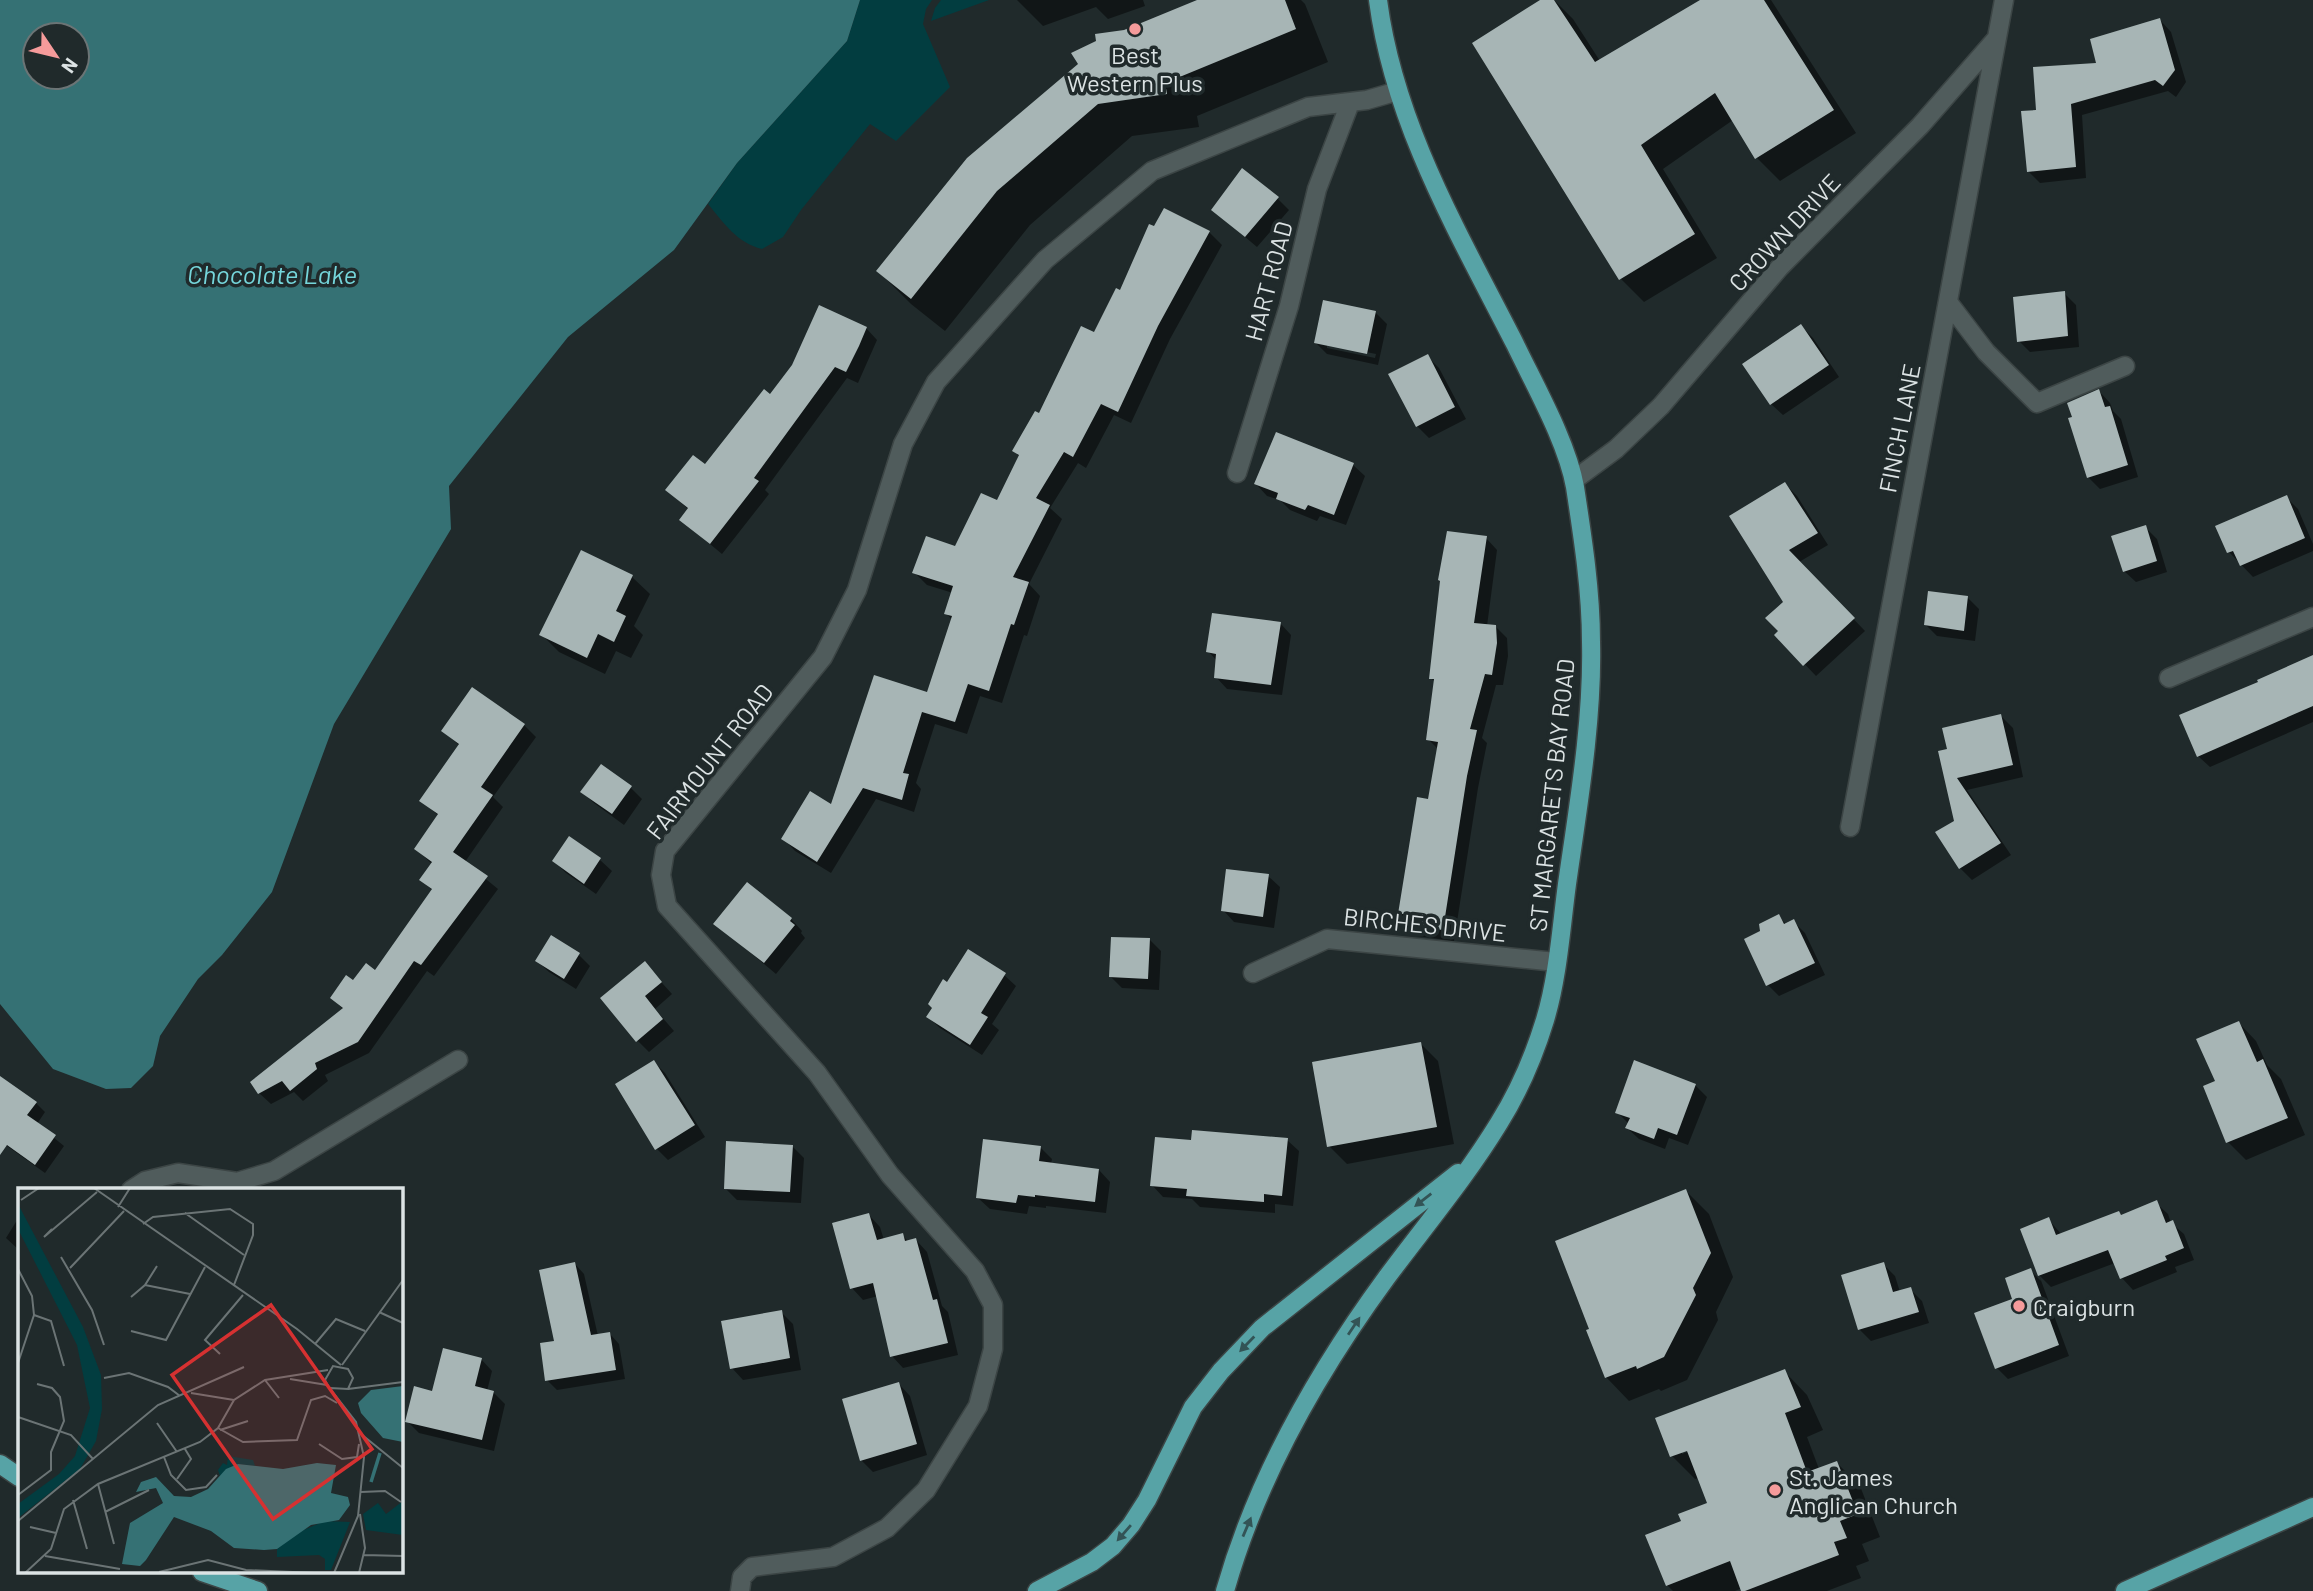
<svg xmlns="http://www.w3.org/2000/svg" width="2313" height="1591" font-family="Barlow,sans-serif">
<rect width="100%" height="100%" fill="#202a2b"/>
<path fill="#023d40" d="M860 0H932L926 9 923 24 950 87 896 141 870 124 801 210 783 237 762 249C737 243 724 223 708 204L737 163 847 41Z
M941 0H989L931 21 935 8Z"/>
<path fill="#357174" fill-rule="evenodd" d="M0 0H860L847 41 737 163 674 250 568 337 449 486 451 529 334 724 272 892 222 955 198 979 160 1036 153 1066 131 1088 106 1089 53 1069 0 1004ZM35 35H77V77H35Z"/>
<path fill="#0007" fill-rule="evenodd" d="M1017 0H1143L1145 6 1108 19 1096 7 1043 26Z
M1202 0H1301L1305 4 1328 62 1197 116 1199 127 1132 136 1030 225 945 331 911 304 878 271 1081 64 1124 32Z
M1543 0H1554L1573 19 1600 61 1703 0H1771L1856 133 1780 181 1757 158 1733 120 1663 169 1717 258 1644 302 1620 278Z
M2160 20 2171 32 2186 82 2176 97 2168 91 2082 115 2086 178 2040 183 2028 171 2038 111Z
M1277 198 1289 210 1257 247 1213 210Z
M1165 210 1209 232 1222 245 1170 339 1131 423 1114 415 1086 468 1078 463 1050 508 1062 519 1029 584 1040 596 1027 636 1024 635 1002 703 980 696 967 734 935 724 916 783 921 789 914 812 876 799 831 873 795 851 783 838 832 807 928 694 952 620 946 613 953 593 927 585 914 572 956 548 997 502 1020 457 1014 451 1095 334 1121 292Z
M2064 293 2076 305 2079 347 2030 352 2019 341Z
M1376 313 1387 324 1378 365 1327 354 1316 343ZM1327 344 1376 354 1375 358 1327 348Z
M1801 326 1813 338 1839 377 1783 415 1771 404Z
M866 328 877 340 858 383 847 378 765 490 769 494 722 554 681 520 689 510 667 490 705 466 770 397Z
M1427 356 1439 368 1466 419 1429 438 1417 426 1390 375Z
M2099 391 2110 403 2113 411 2121 419 2138 477 2100 489 2088 477Z
M1293 439 1353 465 1365 476 1346 525 1320 516 1317 521 1290 510 1280 500 1267 496 1256 484Z
M1785 484 1797 496 1828 545 1799 562 1865 631 1816 676 1777 635 1781 631 1785 602Z
M2286 497 2298 509 2313 544V551L2253 577 2229 552Z
M2145 527 2157 539 2167 572 2136 582 2124 571Z
M1486 538 1497 550 1487 626 1496 627 1507 638 1508 656 1503 685H1496L1482 738 1487 743 1478 788 1454 941 1417 936 1406 924V919L1400 913 1430 801 1438 749 1428 739 1436 683 1431 678Z
M632 577 650 594 634 626 643 635 631 658 616 651 605 674 559 652 542 635Z
M1968 598 1979 609 1975 641 1937 636 1926 625Z
M1280 623 1291 635 1282 695 1227 689 1216 677 1217 661 1208 651Z
M2313 657V722L2210 767 2198 756Z
M473 689 524 725 536 737 493 797 503 807 465 862 498 889 434 976 427 971 369 1053 325 1075 328 1081 303 1101 294 1092 271 1104 259 1093 344 1010 332 998 376 972 433 891 421 879 432 864 416 849 439 816 422 801 460 746 443 731Z
M2001 716 2013 728 2023 777 1967 790 2011 855 1972 880 1960 868 1949 751Z
M631 788 642 799 624 825 594 803 582 792Z
M569 839 600 860 612 871 596 894 566 873 554 861Z
M1268 876 1280 887 1274 928 1234 922 1223 910Z
M1779 917 1787 925 1793 921 1805 933 1825 975 1779 996 1768 985 1762 932Z
M791 919 802 931 801 933 805 938 776 974 716 924Z
M1150 940 1161 951 1159 990 1122 988 1110 976Z
M579 955 590 966 576 989 549 972 537 961Z
M644 963 672 994 655 1009 674 1031 649 1052 637 1040Z
M1004 975 1016 986 992 1024 999 1030 982 1055 940 1028 928 1017 948 984Z
M2239 1023 2256 1041 2267 1065 2281 1079 2305 1135 2246 1160 2228 1142 2217 1082Z
M1421 1044 1438 1061 1454 1144 1347 1164 1329 1146Z
M654 1062 665 1073 705 1137 668 1160 656 1148Z
M1695 1085 1707 1097 1688 1145 1669 1138 1665 1149 1639 1139 1627 1128 1629 1124 1617 1112Z
M0 1099 36 1103 45 1112 37 1124 64 1146 45 1173 0 1141Z
M1287 1140 1299 1151 1293 1206 1275 1204V1213L1200 1207 1192 1199 1163 1197 1152 1185 1193 1142Z
M792 1146 804 1158 801 1203 737 1200 725 1188Z
M1040 1147 1052 1159 1051 1164 1099 1170 1110 1182 1106 1213 1046 1206V1208L1029 1206 1027 1214 990 1209 978 1198Z
M1686 1191 1709 1214 1733 1277 1716 1312 1718 1320 1687 1380 1661 1391 1659 1389 1629 1401 1606 1377Z
M2156 1203 2168 1214 2171 1223 2184 1234 2194 1260 2175 1267 2177 1272 2133 1290 2122 1278 2115 1263 2051 1287 2039 1275 2069 1356 2008 1379 1997 1368 2015 1300 2030 1270 2041 1281 2023 1230 2049 1220 2062 1235 2122 1216Z
M869 1215 880 1227 884 1240 902 1235 909 1242 916 1240 927 1252 942 1306 948 1312 958 1355 903 1368 892 1356 878 1296 863 1300 852 1288Z
M19 1217V1250L6 1238Z
M575 1264 584 1274 598 1336 610 1334 619 1344 625 1379 557 1390 547 1380Z
M1883 1264 1895 1276 1900 1292 1910 1289 1922 1301 1929 1323 1871 1341 1859 1329Z
M781 1312 793 1324 801 1370 743 1380 732 1368Z
M481 1359 492 1371 487 1391 493 1392 505 1404 494 1451 419 1433 407 1421 434 1393Z
M1784 1371 1807 1395 1823 1430 1807 1437 1819 1469 1837 1463 1860 1486 1880 1537 1862 1544 1869 1561 1856 1566 1861 1578 1827 1591H1743L1742 1588 1735 1591H1673L1667 1585 1683 1522 1709 1504 1699 1478 1695 1479 1672 1456ZM1695 1449 1682 1454V1451Z
M899 1384 910 1396 927 1455 873 1472 861 1460Z"/>
<path fill="#a7b5b5" d="M1197 0H1285L1296 29 1165 83 1167 94 1098 104 997 191 911 299 876 271 967 158 1078 64 1071 53 1096 41 1095 34 1124 30Z
M1540 0H1554L1595 62 1700 0H1764L1834 110 1755 159 1715 93 1641 145 1695 234 1619 280 1472 43Z
M2160 18 2175 70 2163 86 2155 80 2071 104 2076 167 2027 172 2021 111 2036 110 2033 67 2096 63 2090 39Z
M1242 168 1279 197 1245 237 1211 210Z
M1164 208 1210 231 1158 326 1118 412 1101 404 1073 457 1064 452 1036 498 1050 505 1013 577 1029 582 1014 625 1011 624 989 691 968 684 955 722 922 712 903 773 909 774 902 800 863 788 817 862 781 839 810 791 831 804 874 675 927 692 952 616 944 614 953 586 912 573 926 536 955 546 981 493 997 500 1019 455 1012 451 1035 411 1039 413 1081 326 1094 332 1116 288 1120 290 1149 224 1154 226Z
M2065 291 2068 336 2017 342 2013 297Z
M1323 300 1376 311 1367 354 1314 343Z
M819 305 867 327 859 346 846 372 835 367 754 478 759 481 710 544 679 520 688 508 665 490 693 455 705 464 764 389 770 394 792 365Z
M1801 324 1829 365 1770 405 1742 364Z
M1428 354 1455 407 1416 427 1388 374Z
M2099 389 2105 407 2110 406 2128 465 2087 478 2068 418 2072 417 2067 403Z
M1276 432 1354 463 1334 515 1308 505 1305 510 1276 499 1278 493 1254 484Z
M1785 482 1818 533 1789 550 1855 618 1803 666 1774 635 1778 631 1765 618 1783 602 1729 516Z
M2287 495 2305 538 2240 566 2233 551 2227 553 2215 526Z
M2146 525 2157 561 2123 572 2111 536Z
M1447 531 1487 536 1474 623 1496 625 1497 643 1492 675 1485 674 1470 729 1477 730 1467 776 1443 930 1404 925V914H1398L1417 797 1428 799 1438 742 1426 740 1434 679H1429L1440 581 1438 580Z
M581 550 633 575 616 611 626 616 614 642 598 634 587 658 539 635Z
M1928 591 1968 596 1964 631 1924 625Z
M1212 613 1281 622 1271 685 1214 678 1216 654 1206 652Z
M2313 655V706L2197 757 2179 715 2258 682 2257 680Z
M472 687 525 724 481 787 493 795 453 852 488 876 421 965 414 961 358 1042 315 1063 317 1069 290 1091 282 1081 258 1094 250 1082 343 1008 330 998 346 975 353 980 366 963 375 970 432 889 419 880 432 862 414 849 438 814 419 801 459 744 441 731Z
M2001 714 2013 765 1957 778 2001 843 1959 869 1935 832 1954 821 1938 751 1947 749 1942 728Z
M601 764 632 786 612 814 580 792Z
M569 836 601 858 584 884 552 861Z
M1226 869 1269 874 1263 917 1221 911Z
M747 882 792 918 790 921 795 925 764 963 713 924Z
M1779 914 1784 924 1794 919 1815 963 1766 986 1744 939 1760 931 1759 924Z
M551 935 580 953 564 979 535 961Z
M1111 937 1150 938 1148 979 1109 977Z
M968 949 1006 973 981 1013 988 1017 970 1045 926 1017 932 1008 928 1004 943 979 947 982Z
M645 961 662 982 645 996 663 1019 636 1042 600 998Z
M2239 1021 2257 1062 2263 1059 2288 1118 2226 1143 2203 1086 2215 1081 2196 1039Z
M1421 1042 1437 1127 1327 1147 1312 1062Z
M654 1060 695 1125 655 1150 615 1084Z
M1634 1060 1696 1084 1677 1135 1658 1128 1654 1139 1625 1128 1630 1118 1615 1113Z
M0 1076 37 1102 27 1115 56 1135 35 1165 7 1145 0 1155Z
M1192 1130 1288 1138 1282 1196 1264 1194V1202L1186 1196 1187 1189 1150 1186 1155 1137 1191 1140Z
M983 1139 1041 1146 1039 1161 1099 1169 1095 1202 1035 1195V1197L1018 1195 1016 1203 976 1198Z
M726 1141 793 1145 790 1192 724 1189Z
M1686 1189 1711 1253 1693 1288 1696 1295 1664 1357 1637 1369 1636 1366 1605 1378 1586 1330 1589 1329 1555 1241Z
M2157 1200 2166 1223 2173 1220 2184 1248 2165 1256 2167 1260 2120 1279 2108 1250 2038 1276 2020 1229 2049 1217 2056 1235 2119 1211 2121 1215Z
M869 1213 877 1240 903 1233 905 1241 916 1238 933 1300 937 1299 948 1343 890 1357 873 1283 850 1289 832 1223Z
M575 1262 591 1335 610 1332 616 1370 545 1381 540 1343 554 1341 539 1270Z
M1884 1262 1893 1292 1911 1287 1919 1312 1858 1330 1841 1275Z
M2031 1268 2059 1345 1995 1369 1974 1313 2012 1299 2005 1278Z
M782 1310 790 1358 730 1369 721 1321Z
M443 1348 482 1358 475 1386 494 1391 482 1440 405 1422 414 1386 432 1391Z
M1785 1369 1801 1407 1785 1413 1807 1472 1837 1461 1858 1514 1840 1521 1847 1538 1834 1542 1839 1555 1745 1591H1741L1730 1561 1666 1586 1645 1535 1681 1521 1678 1514 1707 1503 1687 1451 1670 1457 1655 1418Z
M899 1382 917 1444 860 1461 842 1399Z"/>
<g fill="none" stroke-linecap="round" stroke-linejoin="round">
<g stroke="#3c4545" stroke-width="21">
<path id="minor" d="M1948 302 1986 352 2037 403 2125 366
M1237 473 1289 306 1317 189 1350 103
M1574 480 1616 449 1661 406 1780 267 1920 126 1997 38
M2169 678 2313 617
M1850 827 2004 0
M1253 973 1327 939 1556 962
M131 1190 145 1181 178 1173 237 1182 274 1171 458 1060
M740 1591 742 1577 752 1567 833 1557 887 1528 926 1490 978 1406 993 1349V1305L975 1271 890 1175 817 1073 667 906 661 875 665 851 823 657 857 590 903 444 936 382 1045 260 1152 171 1308 107 1367 100 1398 91"/>
</g>
<g stroke="#3c4545" stroke-width="21">
<path id="major" d="M0 1464 19 1477
M202 1572 258 1591
M1037 1591 1092 1562 1113 1546 1131 1525 1147 1500 1193 1407 1221 1371 1262 1328 1458 1173
M1225 1591C1257 1478 1318 1371 1387 1277 1425 1226 1466 1177 1499 1123 1519 1091 1534 1056 1545 1020 1558 977 1561 929 1567 884 1578 807 1593 720 1591 642 1591 591 1583 539 1575 487 1567 442 1535 386 1515 344 1459 234 1394 124 1378 0
M2125 1591 2313 1507"/>
</g>
<use href="#minor" stroke="#505c5c" stroke-width="18"/>
<use href="#major" stroke="#57a3a6" stroke-width="18"/>
</g>
<defs><path id="oneway-solid" d="M-6-.8H1V-3.2L6.5 0L1 3.2V.8H-6Z" transform="scale(1.75)"/></defs>
<g fill="#335456">
<use href="#oneway-solid" transform="translate(1423 1200) rotate(142)"/>
<use href="#oneway-solid" transform="translate(1354 1326) rotate(-56)"/>
<use href="#oneway-solid" transform="translate(1247 1344) rotate(134)"/>
<use href="#oneway-solid" transform="translate(1247 1527) rotate(-67)"/>
<use href="#oneway-solid" transform="translate(1124 1533) rotate(131)"/>
</g>
<g fill="#f59b9b" stroke="#202a2b" stroke-width="2.5">
<circle cx="1135" cy="29" r="7"/>
<circle cx="2019" cy="1306" r="7"/>
<circle cx="1775" cy="1490" r="7"/>
</g>
<g text-anchor="middle" dominant-baseline="central" stroke-width="7" stroke-linejoin="round" paint-order="stroke">
<g font-size="24" fill="#dce3e4" stroke="#202a2b" text-anchor="start">
<text x="1135" y="54" text-anchor="middle">Best<tspan x="1135" dy="28">Western Plus</tspan></text>
<text x="2033" y="1306">Craigburn</text>
<text x="1789" y="1476">St. James<tspan x="1789" dy="28">Anglican Church</tspan></text>
</g>
<g font-size="24" fill="#dce3e4" stroke="#202a2b">
<text transform="translate(1784 232) rotate(-47)">CROWN DRIVE</text>
<text transform="translate(1268 281) rotate(-75)">HART ROAD</text>
<text transform="translate(1899 428) rotate(-79)">FINCH LANE</text>
<text transform="translate(709 761) rotate(-52)">FAIRMOUNT ROAD</text>
<text transform="translate(1551 795) rotate(-84)">ST MARGARETS BAY ROAD</text>
<text transform="translate(1425 924) rotate(6)">BIRCHES DRIVE</text>
</g>
<g font-size="26" font-style="italic" fill="#75d6db" stroke="#202a2b">
<text x="272" y="273">Chocolate Lake</text>
</g>
</g>
<g transform="translate(18 1188)">
<rect width="385" height="385" fill="#202a2b"/>
<path d="M0 16 65 139 83 187 84 221 78 253 62 281 0 330V316L41 286 57 268 72 220 59 157 0 41ZM210 268 235 272 237 278 220 276 202 288 200 282 205 275 209 277ZM385 313V347L348 342 345 326 360 315 368 326ZM307 333 332 334 313 382H307V371L301 367 259 369V361L276 346Z" fill="#023d40"/>
<path d="M385 198V254L365 250 343 225 340 215 353 202ZM299 275 318 277 313 305 330 309 332 317 321 332 293 337 259 361 246 362 216 360 193 343 156 329 128 372 122 378 104 376 112 335 145 315 138 300 118 304 123 294 138 289 156 308 173 309 190 301 208 281 220 276 265 281Z" fill="#357174"/>
<path fill="none" stroke="#357174" stroke-width="3.5" d="M353 294 362 265"/>
<path fill="none" stroke="#6b7475" stroke-width="2" d="M76 0 279 141 323 177M3 12 21 0M100 19 112 0M167 25 226 67M125 36 135 29 212 21 235 36V47L216 97M34 41 26 49 79 4M43 69 74 122 86 157M52 80 106 23M0 81 14 108 16 127 0 175M127 97 172 106M113 109 127 97 139 78M361 124 385 135M16 127 33 133 46 178M113 143 148 152 187 79M297 156 318 131 347 143M202 166 187 152 225 107M324 177 385 92M86 190 111 185 150 199 162 208M272 191 309 197M247 192 261 210M312 200 330 201 335 190 330 181 315 178 307 192 310 198 338 234 346 269 340 328 316 385M330 201 385 194M173 205 216 212M0 229 53 247 75 271M139 235 159 264M200 240 225 254 279 252 293 212 307 208 319 215M202 242 230 233M343 246 385 280M301 256 324 271 339 269 341 256M146 269 153 287 168 302 188 299 199 287M159 291 173 271 167 261M80 296 96 356M343 304 367 303 383 314M0 307 33 282V264L46 233 42 209 34 200 19 196M55 312 69 361M87 324 131 302M0 333 140 217 226 179M12 339 38 345M346 367 385 368M27 368 102 381M141 384 190 372 228 382 297 385M7 385 33 361 46 321 80 296 182 254 200 240 216 212 247 192 310 182M341 385 347 360 342 326"/>
<path fill="#d63131" fill-opacity="0.15" stroke="#d63131" stroke-width="3.5" d="M253 117 354 261 255 331 154 187Z"/>
<rect width="385" height="385" fill="none" stroke="#dce3e4" stroke-width="3.5"/>
</g>
<g transform="translate(56 56) rotate(125)"><circle r="33" fill="#202a2b" stroke="#6b7475" stroke-width="2"/>
<path d="M0-5L12 26L0 18L-12 26Z" fill="#f59b9b"/>
<text y="-10" font-size="19" font-weight="bold" text-anchor="middle" fill="#dce3e4">N</text>
</g>
</svg>
